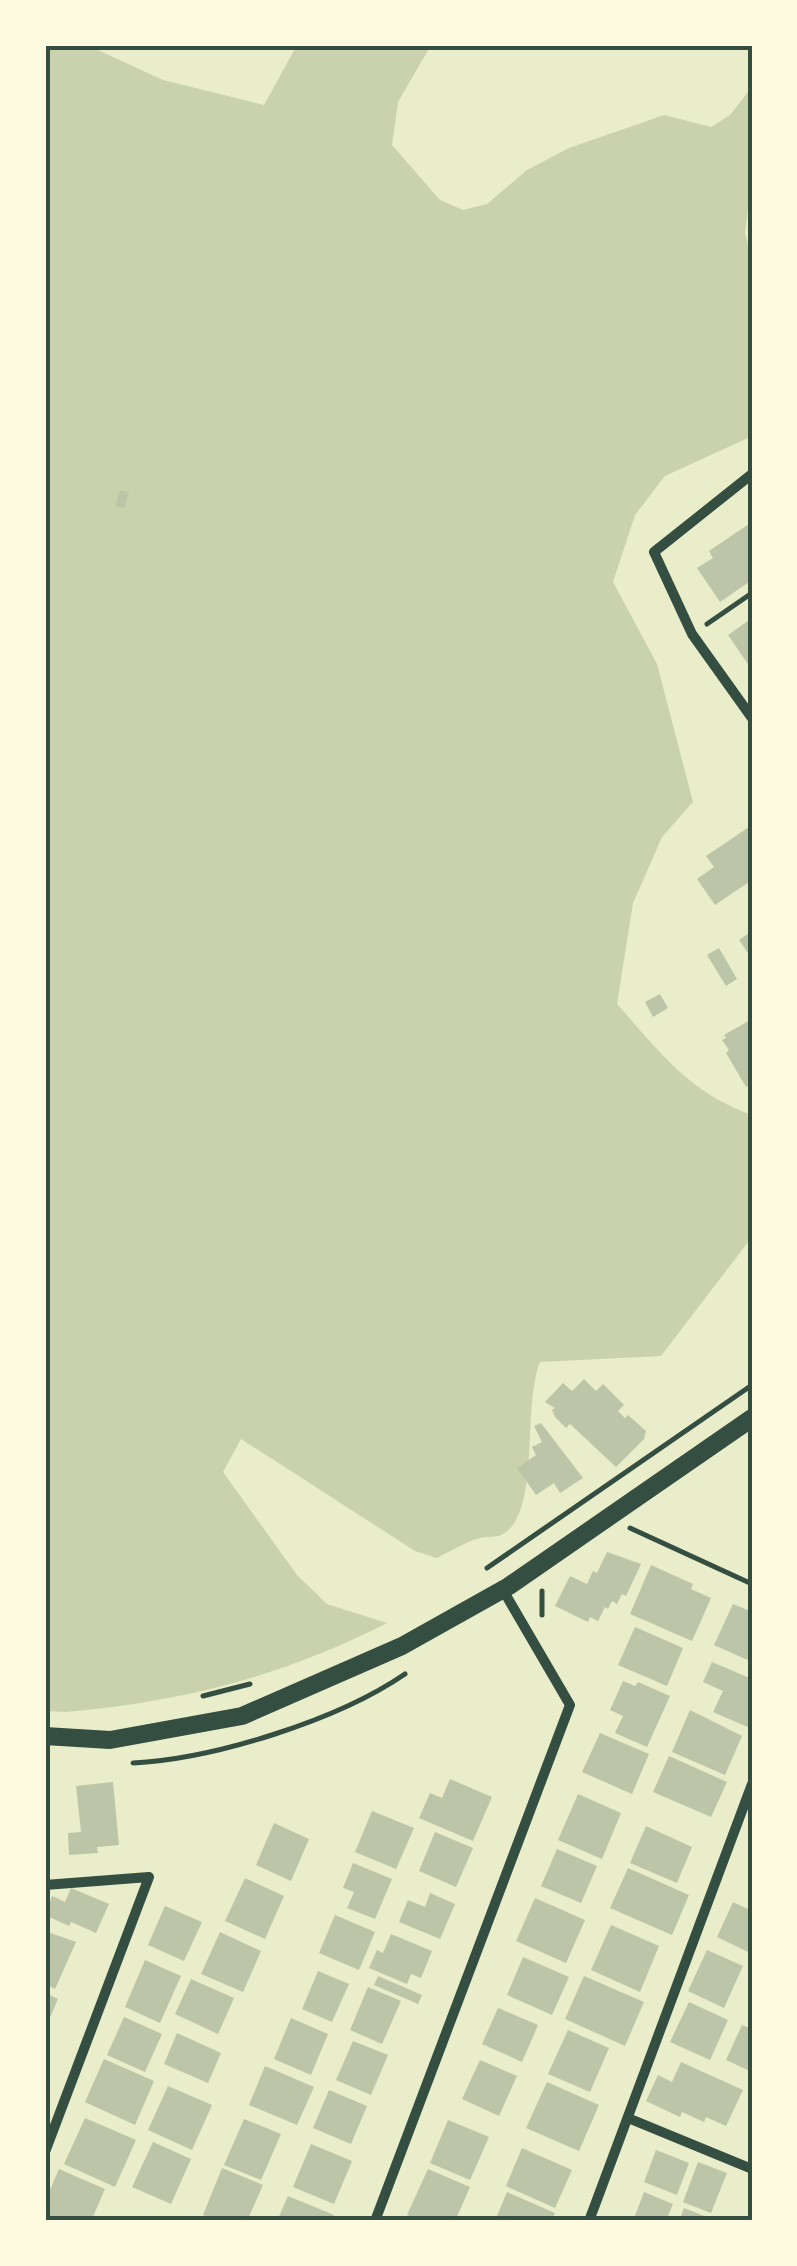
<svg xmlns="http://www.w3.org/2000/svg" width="797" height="2266" font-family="Overpass,sans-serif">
<rect width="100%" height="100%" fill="#e9edc9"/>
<path fill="#cad2ad" d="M45 45H87L163 80 264 105 297 45H431L398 102 392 145 440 200 463 210 487 204 527 170 569 148 664 115 711 127 730 115 752 87V176L745 233 752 261V429L748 438 665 476 635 515 613 582 657 664 693 802 662 837 633 903 617 1004C660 1052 688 1092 752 1115V1237L661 1356 540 1362C522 1405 541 1513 503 1534 496 1538 488 1536 480 1538 466 1542 450 1551 437 1558L415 1551 241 1439 223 1472 297 1575 327 1604 387 1623C281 1677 184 1701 66 1712L45 1711Z"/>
<path fill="#bcc5a7" d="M120 490 129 492 124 508 115 506Z
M752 522V580L720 602 697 568 713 558 709 551Z
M752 618V670L728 635Z
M752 825V880L715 905 697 879 714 867 706 856Z
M752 931V959L739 940Z
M719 948 737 979 726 986 707 955Z
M660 994 668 1008 653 1017 645 1002Z
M752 1019V1090L749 1085 746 1087 726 1053 729 1050 722 1040 726 1038 724 1035Z
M584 1379 596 1391 603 1384 624 1405 618 1411 625 1418 628 1415 646 1431 644 1439 616 1467 570 1424 566 1428 555 1417 552 1410 555 1408 545 1402 563 1383 572 1391Z
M541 1423 583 1478 560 1493 554 1483 536 1495 517 1468 536 1455 532 1447 542 1442 534 1426Z
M607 1552 641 1564 626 1596 622 1594 617 1604 612 1601 608 1609 605 1607 598 1621 590 1617 588 1622 555 1606 570 1576 587 1584 593 1571 597 1573Z
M651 1565 693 1584 691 1589 711 1598 692 1641 630 1614Z
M733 1604 752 1612V1662L714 1645Z
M635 1627 683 1648 667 1686 618 1665Z
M712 1662 752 1679 750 1728 713 1712 723 1691 703 1682Z
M623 1681 635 1686 638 1682 670 1696 647 1747 615 1733 623 1716 610 1710Z
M690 1710 742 1736 725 1775 672 1752Z
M600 1733 649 1754 632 1794 582 1772Z
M669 1756 727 1782 711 1817 653 1792Z
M450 1779 492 1797 473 1841 419 1818 430 1793 442 1798Z
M113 1782 119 1845 97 1847 98 1853 69 1855 68 1833 81 1832 76 1786Z
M578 1794 621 1813 602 1859 558 1840Z
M372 1811 414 1828 396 1869 355 1852Z
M274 1823 309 1839 291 1881 256 1865Z
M646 1826 692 1847 677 1883 630 1863Z
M435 1832 473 1848 456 1887 419 1871Z
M557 1849 597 1866 581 1903 541 1886Z
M353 1863 392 1879 375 1919 347 1908 354 1892 343 1888Z
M628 1868 689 1895 672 1935 610 1908Z
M245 1878 284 1896 265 1939 225 1921Z
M71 1888 109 1904 96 1933 71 1922 69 1926 45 1915 52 1896 65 1902Z
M430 1893 455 1904 440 1939 399 1922 408 1900 425 1907Z
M535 1898 585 1920 566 1963 516 1941Z
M733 1902 752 1911V1944L748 1952 717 1937Z
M165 1906 202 1922 184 1961 148 1945Z
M335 1915 375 1932 359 1970 319 1953Z
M611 1925 659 1946 640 1992 591 1970Z
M45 1931 76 1942 55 1989 45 1984Z
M220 1932 261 1951 243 1992 201 1974Z
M391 1934 432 1951 421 1978 411 1974 407 1984 369 1968 377 1950 383 1953Z
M707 1950 743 1966 724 2008 688 1991Z
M523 1957 569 1977 552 2015 507 1995Z
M145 1960 181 1976 160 2023 125 2007Z
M318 1971 349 1984 332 2022 302 2009Z
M378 1976 422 1995 418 2004 374 1985Z
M584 1976 644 2002 625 2046 565 2019Z
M191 1979 234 1998 218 2034 175 2014Z
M368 1987 401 2001 382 2044 350 2030Z
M45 1993 58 1999 45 2029Z
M689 2002 728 2020 710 2060 670 2042Z
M498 2008 538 2025 522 2062 482 2044Z
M124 2017 162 2034 145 2072 107 2055Z
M291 2018 328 2034 311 2075 274 2059Z
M742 2025 752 2029V2072L726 2060Z
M568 2030 609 2048 590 2092 548 2074Z
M177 2033 221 2053 208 2083 164 2064Z
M353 2041 388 2055 371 2095 336 2080Z
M104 2059 154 2081 135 2125 85 2102Z
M480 2060 517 2076 499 2116 462 2099Z
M681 2062 743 2090 726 2126 706 2117 704 2122 682 2112 680 2117 646 2101 658 2075 672 2082Z
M265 2066 314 2087 297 2125 249 2105Z
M547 2082 599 2105 579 2151 526 2128Z
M168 2086 212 2105 192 2150 148 2130Z
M329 2090 367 2106 351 2144 313 2128Z
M85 2118 136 2140 115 2187 64 2164Z
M244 2119 281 2134 261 2180 224 2165Z
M448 2120 489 2137 470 2180 430 2163Z
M153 2142 191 2159 171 2204 132 2187Z
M311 2144 352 2161 334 2204 293 2187Z
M522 2148 572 2170 555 2208 506 2186Z
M656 2150 689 2163 677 2195 644 2182Z
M698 2162 727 2173 711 2213 683 2202Z
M222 2168 263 2185 247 2221H217L203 2215Z
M59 2169 105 2189 91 2221 45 2220V2201Z
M428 2169 470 2187 455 2221H422L407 2215Z
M507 2192 555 2213 551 2221H495Z
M644 2192 673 2204 666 2221H633Z
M288 2196 334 2215 332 2221H277Z
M684 2208 707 2217 716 2221H679Z"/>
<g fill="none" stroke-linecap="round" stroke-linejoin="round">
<path stroke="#344e41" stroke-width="5" d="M707 624 752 593
M630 1528 752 1584
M487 1568 752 1385
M542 1591V1615
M203 1696 250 1684
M133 1763C214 1759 338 1720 405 1674"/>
<path stroke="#344e41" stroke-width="10" d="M752 474 654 552 692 634 752 718
M45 1885 149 1877 45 2152
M628 2118 752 2169
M375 2221 570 1705 503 1590
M589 2221 752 1784"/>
<path stroke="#344e41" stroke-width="18" d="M45 1736 110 1740 242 1716 402 1646 509 1586 752 1418"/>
</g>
<rect width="797" height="2266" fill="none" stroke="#fefae0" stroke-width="95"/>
<rect x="48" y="48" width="702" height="2170" fill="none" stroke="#344e41" stroke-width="4"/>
</svg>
